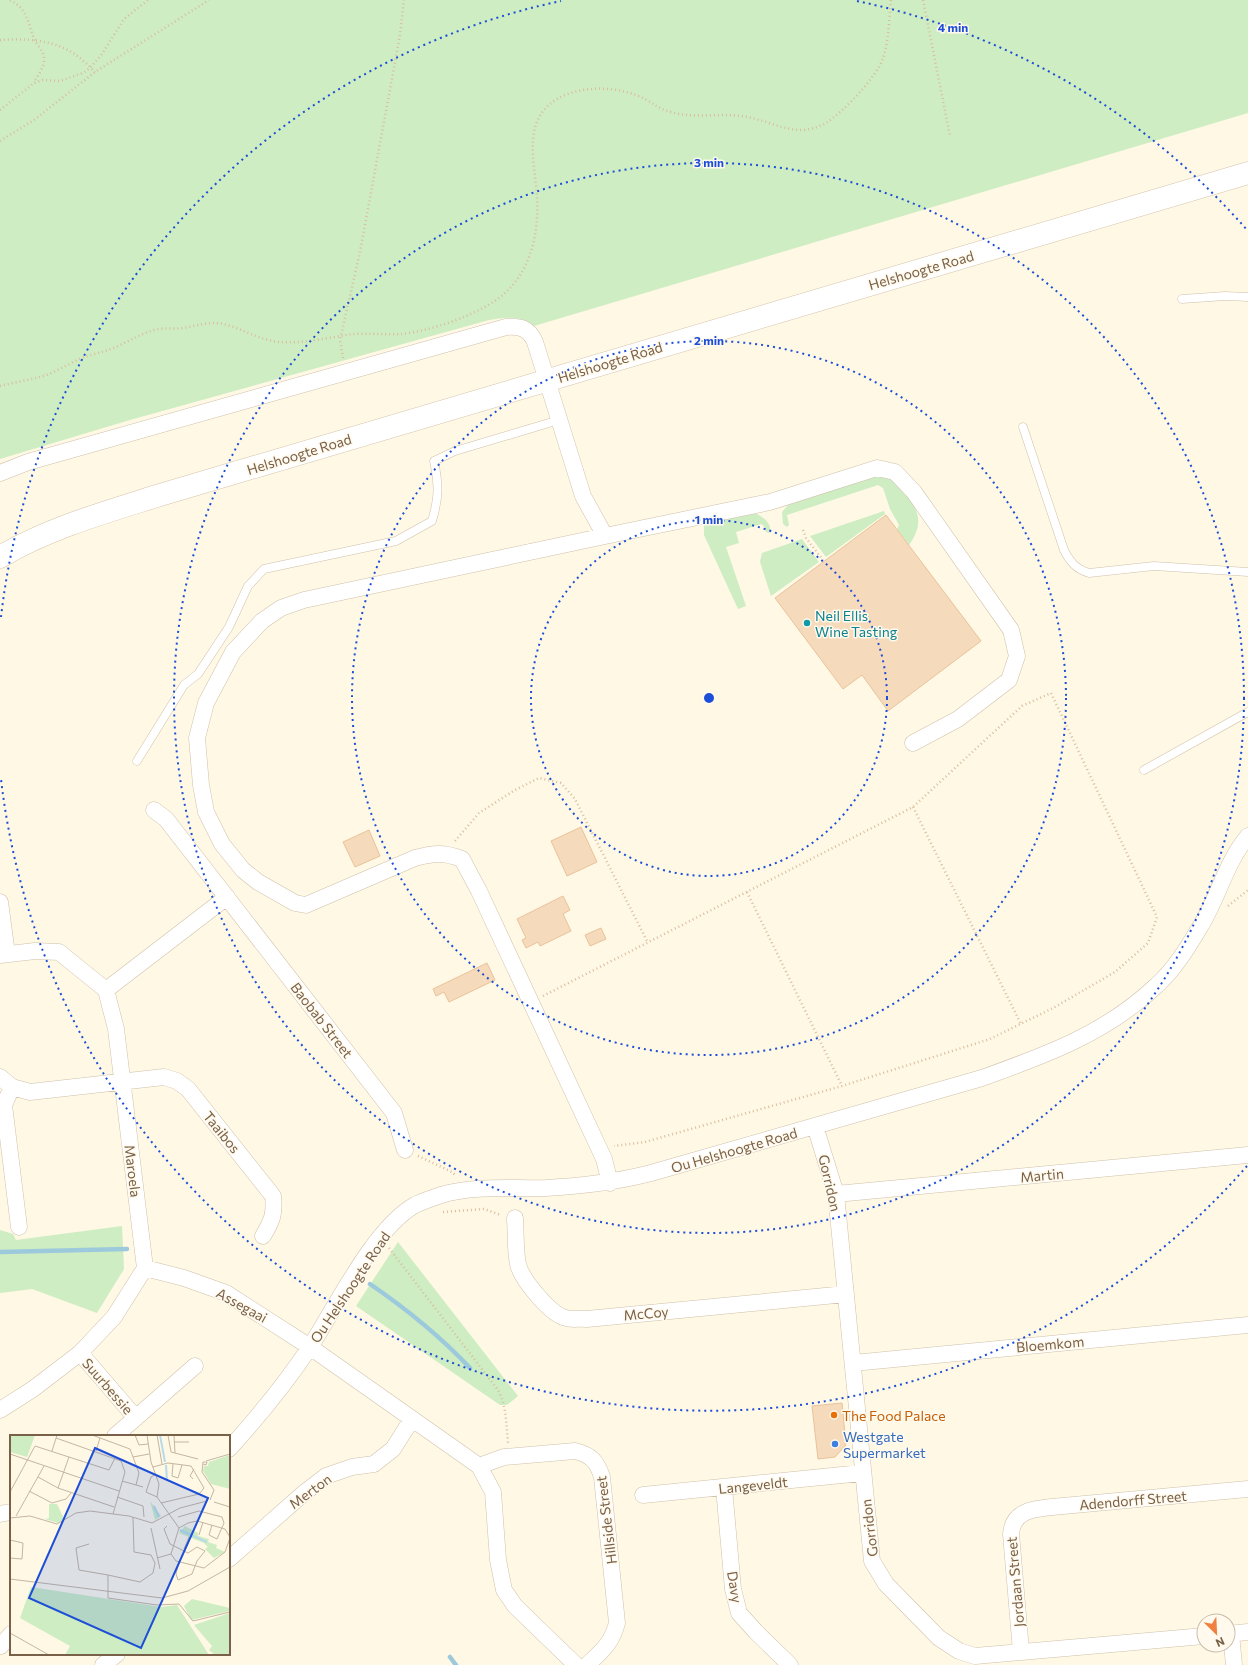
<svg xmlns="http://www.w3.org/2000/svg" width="1248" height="1665" font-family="Commissioner,sans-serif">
<rect width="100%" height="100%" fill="#fef8e5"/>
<path fill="#ceedc2" d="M0 0H1248V113L534 326C520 315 506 317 489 320L130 420 0 459Z
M875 476 893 478C911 501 930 516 909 545L897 529 899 525 890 509 883 488 878 485 787 515 789 525 787 527 783 524 782 512 788 505Z
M884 511 885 514 826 557 810 536Z
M753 512C760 515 774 523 769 533L766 532 764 526 761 524 736 532 739 543 726 547 746 606 738 609 704 535V522Z
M802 539 819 562 771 596 760 562 762 553Z
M122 1226 124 1269 97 1313 32 1289 0 1293V1230L13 1234 16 1240Z
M398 1242 518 1396 507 1405H500L356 1306Z"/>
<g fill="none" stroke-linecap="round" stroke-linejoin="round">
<path stroke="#9dc9dc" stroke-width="4.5" d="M0 1252 127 1249
M370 1284C408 1310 439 1335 470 1368
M450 1657 456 1665"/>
</g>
<path fill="#f5dabb" stroke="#e9c39a" d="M886 515 981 641 888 711 862 675 843 689 775 598Z
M581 827 597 862 567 876 551 841Z
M369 830 380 856 355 867 343 842Z
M563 896 570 910 563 914 571 931 540 946 538 942 526 948 522 940 526 938 517 919Z
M601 928 606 939 590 946 585 935Z
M487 963 495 980 449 1002 444 992 436 996 433 989Z
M842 1403 846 1445 835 1457 818 1459 812 1406Z"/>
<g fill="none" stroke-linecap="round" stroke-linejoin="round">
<g stroke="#d0c0aa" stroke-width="9">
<path id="lane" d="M1182 299 1225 296 1248 297
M1023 427 1064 550C1070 562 1076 569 1089 573L1154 566 1248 572
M137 761 184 685 198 674 229 627 248 586 264 569 396 541 432 521C439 497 439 486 434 461L455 451 559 420
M1144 770 1248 712"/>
</g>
<g stroke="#d0c0aa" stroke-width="17">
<path id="street" d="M0 473 28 462 506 327C520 326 529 328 535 342L583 496 605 536 770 502 877 468 895 472 914 492 1011 630 1017 656 1009 680 958 719 913 743
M605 536 304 600 281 608 262 621 233 652 206 703 197 738 201 785 206 812 222 844 243 870 258 882 295 903 306 905 415 858C434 853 443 852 462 859L479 891 604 1159 610 1183
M154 810 166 819 394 1113 405 1150
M0 902 7 954
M0 955 35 951 59 952 106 990 116 1029 145 1268 114 1317 80 1353 33 1389 0 1410
M106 990 227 897
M0 1077 12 1087 30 1092 164 1077 177 1081 188 1089 273 1196C275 1214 272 1221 263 1236
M12 1087 4 1105 19 1227
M815 1126 836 1194 872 1561 886 1584 939 1638 959 1651 975 1656 1204 1636
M836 1194 1248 1155
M515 1218C516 1233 515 1250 518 1264 521 1279 551 1315 566 1318 572 1320 580 1318 587 1319L846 1294
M145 1268 184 1278 226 1293 310 1347 479 1466 493 1492 498 1560 504 1590 515 1606 576 1665
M80 1353 136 1418
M853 1363 1248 1325
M115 1436 195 1366
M229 1449C258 1417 286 1383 310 1347 336 1307 374 1228 415 1205 423 1201 433 1198 441 1195 474 1185 512 1189 546 1188 583 1186 616 1182 651 1173L982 1078C1046 1055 1107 1033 1157 985 1175 969 1188 947 1200 927 1218 898 1226 862 1248 836
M479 1466 504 1457 575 1451C591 1455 597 1461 602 1477L617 1623C612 1643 602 1651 587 1665
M724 1488 733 1589 739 1613 756 1632 790 1665
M643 1495 862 1473
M0 1514 11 1512
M229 1559 304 1493 326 1476 352 1467 374 1464 393 1449 412 1419
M1228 1634 1248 1632
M1231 1634 1234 1665
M1 1646 11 1634
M1021 1651 1011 1534C1013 1510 1034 1509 1052 1507L1248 1489
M103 1665 117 1654"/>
</g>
<g stroke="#d6c3aa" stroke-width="23">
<path id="secondary" d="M0 557C49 528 106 512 160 495L1248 173"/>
</g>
<path stroke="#dabd9e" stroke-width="2.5" stroke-dasharray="1 3" stroke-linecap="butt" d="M10 0C28 9 28 24 35 41 38 47 45 52 44 60 44 67 38 76 34 82
M923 0 950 136
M0 40C24 38 53 40 73 53 81 58 88 65 95 72
M0 110 34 83 43 80 60 81 83 73 90 68 102 54 124 19 148 0
M0 141 34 120 95 72 209 0
M343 358 340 340 360 252 400 35 404 0
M0 386C15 382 31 380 46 375 57 371 67 365 77 360 88 355 100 353 111 349 127 343 142 332 159 329 167 328 175 329 183 328 197 326 209 321 223 324 242 328 258 340 279 342 303 344 330 337 354 334 370 333 385 335 401 334 431 331 481 314 504 294 531 270 539 233 537 198 535 159 519 115 565 95 590 85 621 87 645 99 654 104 661 110 671 112 694 119 717 113 741 116 762 118 783 131 804 130 812 129 819 127 826 123 842 113 878 76 883 58 889 40 889 19 891 0
M803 530 806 538 823 560
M913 807 1021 1024
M455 841 479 813 515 790 539 778 561 783 575 799 648 943
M747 892 842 1086
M1228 906 1248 890
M543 996 913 807 1022 706 1051 693 1157 917 1148 943 1115 972 1053 1008 990 1039 842 1086 645 1142 614 1146
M418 1156 452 1172 456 1176
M443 1212 484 1209 501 1215
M389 1248 498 1390C507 1407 506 1424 508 1443"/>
<use href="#lane" stroke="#fff" stroke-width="8"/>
<use href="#street" stroke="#fff" stroke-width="16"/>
<use href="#secondary" stroke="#fff" stroke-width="22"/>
</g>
<g fill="none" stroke="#1d4ed8" stroke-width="2" stroke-dasharray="2 4">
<circle cx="709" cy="698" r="178"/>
<circle cx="709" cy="698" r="357"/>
<circle cx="709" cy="698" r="535"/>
<path d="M1247 1166A713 713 0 0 1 1 779M1 617A713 713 0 0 1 561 1M857 1A713 713 0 0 1 1247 230"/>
</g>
<circle fill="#0f9aa8" stroke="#fffaed" stroke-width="1.5" cx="807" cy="623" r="4"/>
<circle fill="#e8710a" stroke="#fffaed" stroke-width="1.5" cx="834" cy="1415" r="4"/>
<circle fill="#3f7fe0" stroke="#fffaed" stroke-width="1.5" cx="835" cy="1444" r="4"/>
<g text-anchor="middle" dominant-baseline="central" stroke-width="3" stroke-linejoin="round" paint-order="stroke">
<g font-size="14" fill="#796048" stroke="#fffaed">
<text transform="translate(921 270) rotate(-16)">Helshoogte Road</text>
<text transform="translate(610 362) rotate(-17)">Helshoogte Road</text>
<text transform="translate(299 454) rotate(-17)">Helshoogte Road</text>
<text transform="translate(322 1020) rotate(52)">Baobab Street</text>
<text transform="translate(222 1132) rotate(51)">Taaibos</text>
<text transform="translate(734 1150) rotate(-16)">Ou Helshoogte Road</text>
<text transform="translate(133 1171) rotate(83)">Maroela</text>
<text transform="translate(1042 1175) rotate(-5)">Martin</text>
<text transform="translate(830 1183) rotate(77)">Gorridon</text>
<text transform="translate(350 1287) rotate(-56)">Ou Helshoogte Road</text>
<text transform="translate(242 1305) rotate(29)">Assegaai</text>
<text transform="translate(646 1313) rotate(-5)">McCoy</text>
<text transform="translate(1050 1344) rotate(-5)">Bloemkom</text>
<text transform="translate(108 1386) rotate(49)">Suurbessie</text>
<text transform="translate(753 1485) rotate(-6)">Langeveldt</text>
<text transform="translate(310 1491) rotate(-36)">Merton</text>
<text transform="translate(1133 1500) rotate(-5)">Adendorff Street</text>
<text transform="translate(606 1520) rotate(-97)">Hillside Street</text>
<text transform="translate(869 1528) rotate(-97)">Gorridon</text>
<text transform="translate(1015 1582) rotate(-95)">Jordaan Street</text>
<text transform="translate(735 1587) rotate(81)">Davy</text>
</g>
<g font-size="14" fill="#0d838f" stroke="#fffaed" text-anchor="start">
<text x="815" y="615">Neil Ellis<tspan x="815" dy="16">Wine Tasting</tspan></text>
</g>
<g font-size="14" fill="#c56008" stroke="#fffaed" text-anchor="start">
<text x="842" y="1415">The Food Palace</text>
</g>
<g font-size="14" fill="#366cbe" stroke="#fffaed" text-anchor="start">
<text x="843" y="1436">Westgate<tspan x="843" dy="16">Supermarket</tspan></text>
</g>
</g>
<g transform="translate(10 1435)">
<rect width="220" height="220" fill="#fef8e5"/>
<path d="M0 0H25L17 22 0 17ZM220 20V54L201 49 193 36 194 31H198L199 27ZM140 66 151 81 145 85V84ZM39 69H47L54 84 48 88 35 84 39 83ZM175 91 188 98V101L199 104 198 107 207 110 206 113 215 117 204 123 195 114 198 112 194 108 169 98ZM21 152 151 172 167 170 199 220H55L60 211 10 183ZM182 164 220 173V176L181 185 174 171ZM220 178V220H205L199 215 202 211 184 190Z" fill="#ceedc2"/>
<path fill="none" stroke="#b8dbe9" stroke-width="2" d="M150 0 155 27M156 30 157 46M144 71 149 82M170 95 197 107"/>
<path fill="none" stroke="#c5b6a1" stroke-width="1" d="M82 0 120 14 129 38 126 50M125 0 129 10 138 9M137 0 141 27 149 49 147 62 169 93M147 0 152 29M158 0 161 17 188 24M164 0 165 18M46 3 111 26 115 37 103 79M165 7H179M42 16 47 0M86 16 90 3M0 19 109 56M123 22 139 19M196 26 220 19M163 29 162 41 168 43 172 30M193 29 196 30 197 27H193L192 37 204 55 200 65M143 32 158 28 181 31 194 53 189 59 151 68M146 39 141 42 136 57 147 62M28 42 48 53 104 72M183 44 180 41 184 34M112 46 133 52M48 53 59 22M19 56 42 68 56 64 61 58M0 57 25 11 99 35 105 23M107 62 133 71 134 82M204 67 220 72M6 81 34 31M168 82 189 76 212 82 214 88 207 104 199 100 202 90M0 83 20 81 47 89 66 78 80 76 119 81 142 88 170 73 197 66M157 91 154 94 160 109 178 118 187 112 195 116 187 126 182 139 168 145 166 139 169 127M141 93 150 134M189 100 193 87M220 102 215 94 187 86 178 88 169 93 161 119 166 126 194 133 215 117 220 103M0 105 13 108 12 124 0 123M79 109 66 113 69 135 98 140V163L147 170 169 169 183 186 220 177M174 114 179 102M147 123 161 119M98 140 130 147 143 138 145 128 141 120 124 117 123 82M0 144 152 163 178 156 220 132M0 198 39 220"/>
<path fill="#1d4ed8" fill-opacity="0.15" stroke="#1d4ed8" stroke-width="2" d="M85 13 198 63 131 213 19 163Z"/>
<rect width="220" height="220" fill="none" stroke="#796048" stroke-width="2"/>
</g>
<circle cx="709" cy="698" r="6" fill="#1d4ed8" stroke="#fffaed" stroke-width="2"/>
<g font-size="12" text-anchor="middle" font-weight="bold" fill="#1d4ed8" stroke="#fffaed" stroke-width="3" stroke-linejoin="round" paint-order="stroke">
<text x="953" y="32">4 min</text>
<text x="709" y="167">3 min</text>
<text x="709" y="345">2 min</text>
<text x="709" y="524">1 min</text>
</g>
<g transform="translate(1216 1633) rotate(156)"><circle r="19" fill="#fffaed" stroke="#c9bcab"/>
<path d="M0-3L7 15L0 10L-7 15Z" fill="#f08142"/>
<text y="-6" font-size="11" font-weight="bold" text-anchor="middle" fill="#796048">N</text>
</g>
</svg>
